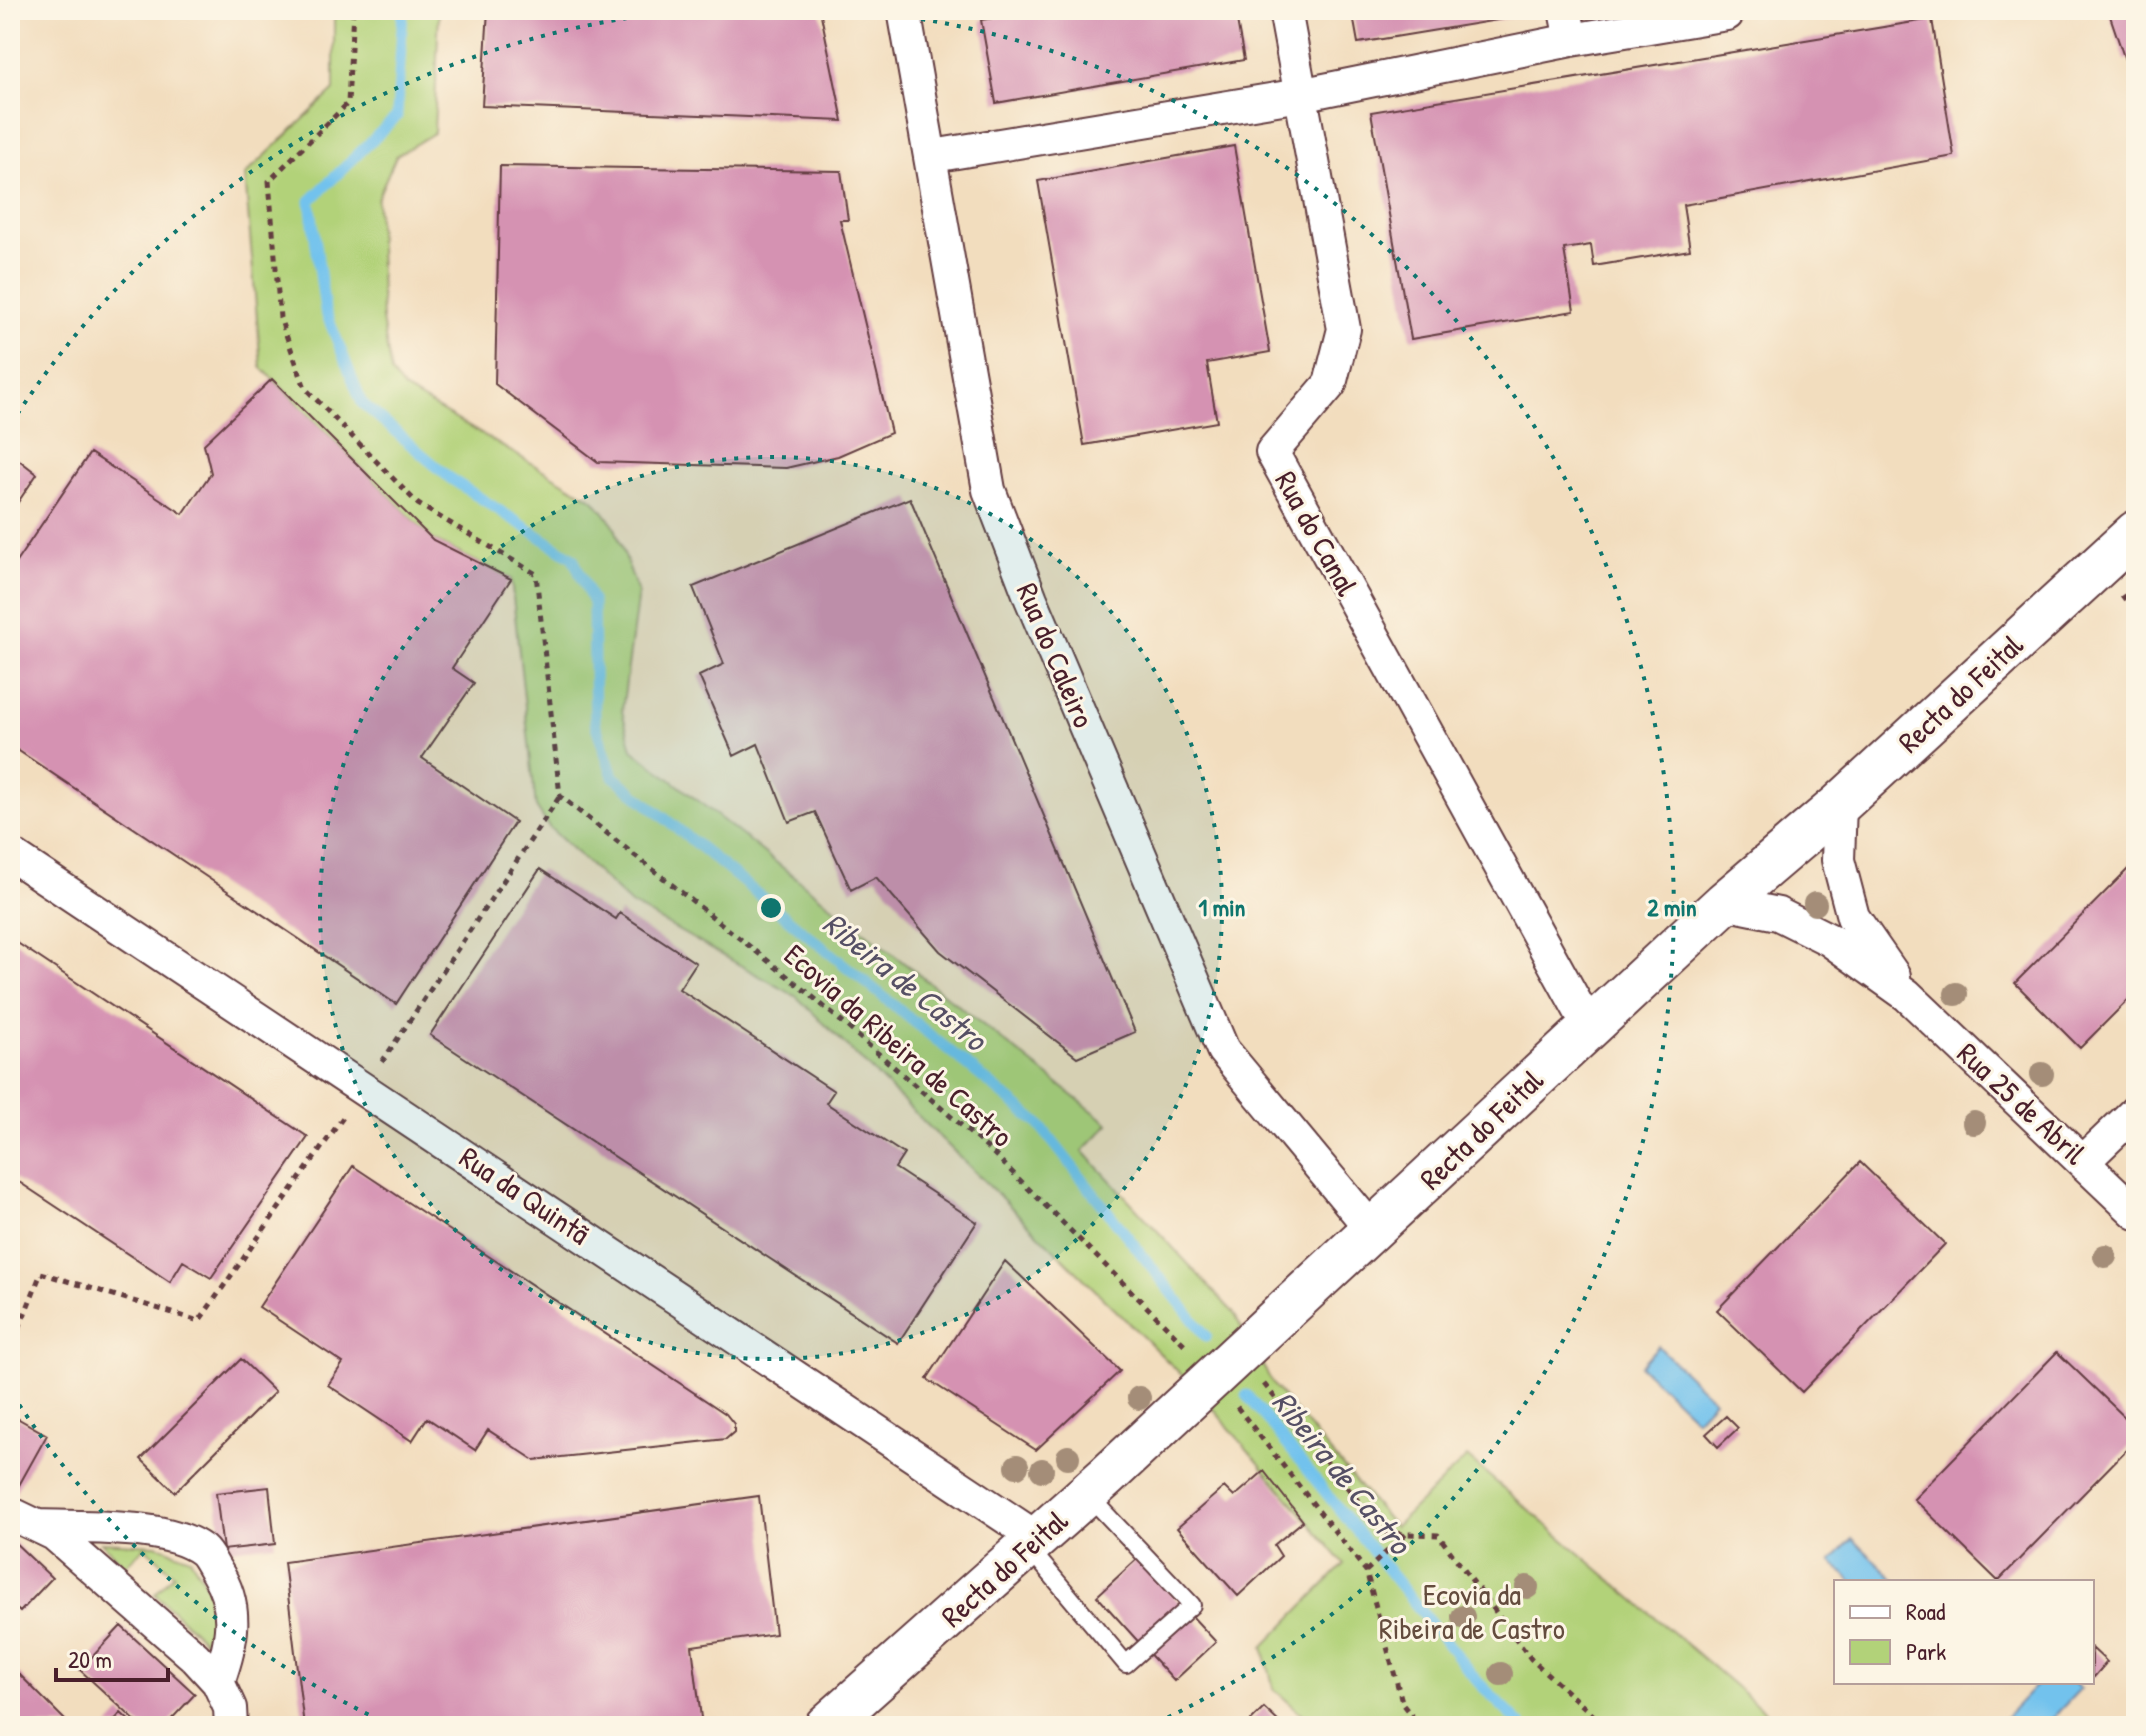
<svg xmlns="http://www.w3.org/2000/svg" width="2146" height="1736" font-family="'Patrick Hand',sans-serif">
<rect width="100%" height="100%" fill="#fcf5e5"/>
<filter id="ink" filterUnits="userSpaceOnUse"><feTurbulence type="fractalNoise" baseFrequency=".0125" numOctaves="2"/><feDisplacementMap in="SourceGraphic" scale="16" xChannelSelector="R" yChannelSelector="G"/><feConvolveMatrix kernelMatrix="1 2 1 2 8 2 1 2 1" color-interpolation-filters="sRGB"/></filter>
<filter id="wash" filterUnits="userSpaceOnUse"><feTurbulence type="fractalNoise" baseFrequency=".006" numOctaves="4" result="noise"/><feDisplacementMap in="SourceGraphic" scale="32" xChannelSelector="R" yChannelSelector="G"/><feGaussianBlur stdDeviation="1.8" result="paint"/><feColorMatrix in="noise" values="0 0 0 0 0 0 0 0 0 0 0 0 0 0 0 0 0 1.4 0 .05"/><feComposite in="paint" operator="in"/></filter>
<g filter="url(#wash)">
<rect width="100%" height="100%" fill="#f2ddbe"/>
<path fill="#b2d279" stroke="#7e7852" stroke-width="2" d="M334 10H439L434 133 396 156 377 199 382 319 391 373 404 389 594 500 614 525 638 593 622 711 632 749 1109 1124 1083 1151 1233 1312 1274 1386 1394 1527 1467 1457 1782 1726H1315L1274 1689 1263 1647 1344 1564 1199 1392 797 997 631 904 549 827 536 807 511 579 433 540 261 367 245 175 334 90Z
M101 1542 156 1545 190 1558 218 1605 214 1650 155 1594 174 1574 145 1547 125 1566Z"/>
<path fill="#72c2ed" stroke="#5e708c" stroke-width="2" d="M1658 1346 1714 1400 1696 1419 1640 1366Z
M1853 1539 1897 1582H1852L1831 1561Z
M2039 1682H2073L2080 1689 2045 1726H1997Z"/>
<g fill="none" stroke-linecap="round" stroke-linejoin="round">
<path stroke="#72c2ed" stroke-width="11" d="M403 10 397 116 310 201 325 310 362 403 451 479 573 558 593 603 595 723 613 776 1038 1123 1206 1336
M1247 1395 1478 1682 1522 1726"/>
</g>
<g id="blocks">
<path fill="#d592b2" d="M488 10H820L843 121 482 106Z
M1005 10H1235L1244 60 996 103 981 20 1006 16Z
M1352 10H1521L1522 16 1358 43Z
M2108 10H2136V56L2125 60Z
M1932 19 1954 156 1683 205 1690 250 1594 266 1591 245 1564 249 1574 311 1411 339 1371 112Z
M1234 146 1270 352 1207 363 1217 422 1084 445 1038 181Z
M500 166 841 171 848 220H840L891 433 838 456 786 468 598 462 495 384Z
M272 379 433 540 511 579 452 668 474 683 422 758 515 822 396 1004 10 745V571L90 453 183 514 211 473 204 444Z
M10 453 37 474 10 514Z
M910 498 1135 1032 1077 1057 940 951 876 877 851 890 815 812 789 822 758 744 734 756 699 676 724 664 693 587Z
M2136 861V992L2080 1048 2015 983Z
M540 869 616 919 620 913 696 963 679 989 834 1091 826 1103 904 1154 895 1168 977 1222 898 1343 430 1035Z
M10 938 308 1137 211 1278 183 1261 170 1282 10 1176Z
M1860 1162 1945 1244 1802 1392 1717 1310Z
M353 1166 726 1414 734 1424V1432L726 1439 534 1460 488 1430 475 1450 427 1418 412 1441 328 1385 343 1363 259 1307Z
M1005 1261 1120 1371 1036 1450 927 1379Z
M2057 1352 2136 1428V1440L1998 1581 1914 1499Z
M241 1359 275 1392 175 1492 141 1459Z
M10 1414 47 1435 13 1496 10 1494Z
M1726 1416 1738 1428 1718 1447 1706 1434Z
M1264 1471 1303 1521 1274 1545 1281 1556 1238 1596 1177 1528 1224 1487 1234 1497Z
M269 1487 275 1544 223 1550 216 1493Z
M759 1496 775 1634 692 1646 702 1726H304L284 1562Z
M10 1538 52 1578 20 1612 10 1603Z
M1138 1558 1216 1642 1174 1681 1097 1596Z
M121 1626 195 1694 165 1726H141L80 1670Z
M2092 1648 2107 1662 2094 1677 2092 1675Z
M10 1665 71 1726H10Z
M1264 1708 1283 1726H1246Z
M121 1713 135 1726H109Z"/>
</g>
</g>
<g filter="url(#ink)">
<use href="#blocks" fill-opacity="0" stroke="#633c41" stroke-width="2"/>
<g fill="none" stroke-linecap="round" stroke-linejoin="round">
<g stroke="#633c41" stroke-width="20">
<path id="service" d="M1029 1548 1126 1664 1192 1605 1087 1494"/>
</g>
<g stroke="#633c41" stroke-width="36">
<path id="minor" d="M904 10 989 490 1031 599 1223 1050 1374 1232
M1285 10 1344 329 1330 384 1272 452 1589 1027
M1565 10 1571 40
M933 156 1300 95 1571 40 1727 14V10
M1840 804 1838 860 1853 917 1894 976
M10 854 1037 1538
M1724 903 1778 914 1830 940 1907 995 2136 1213
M2084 1161 2136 1111
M10 1513 54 1534 195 1657 218 1682 230 1708 231 1726
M39 1526C83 1528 167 1523 202 1550 208 1555 212 1565 216 1571 240 1608 232 1643 218 1682"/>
</g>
<g stroke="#633c41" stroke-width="46">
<path id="tertiary" d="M826 1726 1107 1476 1724 903 1840 804 2136 532"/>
</g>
<path stroke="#633c41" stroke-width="5" stroke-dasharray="6 6" stroke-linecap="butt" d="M353 10 348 103 269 181 280 318 305 388 418 504 536 574 560 796 806 991 992 1152 1187 1347
M2122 595 2136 614
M382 1062 560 796
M10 1351 41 1273 199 1321 344 1116
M1264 1384 1384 1533 1438 1535 1531 1659 1605 1726
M1237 1407 1366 1571 1403 1705 1420 1726
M1366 1571 1406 1534"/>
<use href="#service" stroke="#fff" stroke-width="16"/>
<use href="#minor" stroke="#fff" stroke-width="32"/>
<use href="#tertiary" stroke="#fff" stroke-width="42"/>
</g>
<g fill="#a48d78">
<circle cx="1815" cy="904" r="12"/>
<circle cx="1956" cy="994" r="12"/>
<circle cx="2042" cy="1074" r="12"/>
<circle cx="1974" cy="1123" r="12"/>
<circle cx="2105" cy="1256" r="12"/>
<circle cx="1139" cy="1398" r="12"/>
<circle cx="1068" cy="1457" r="12"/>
<circle cx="1017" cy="1466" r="12"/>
<circle cx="1042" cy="1470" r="12"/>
<circle cx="1527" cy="1587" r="12"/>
<circle cx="1463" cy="1617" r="12"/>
<circle cx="1501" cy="1674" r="12"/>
</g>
</g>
<circle cx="771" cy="908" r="451" fill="#0f766e" fill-opacity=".12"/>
<g fill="none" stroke="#0f766e" stroke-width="4" stroke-dasharray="4 8">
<circle cx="771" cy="908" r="451"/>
<path d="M390 1725A901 901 0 0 1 11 1392M11 424A901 901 0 0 1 692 10M850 10A901 901 0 0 1 1152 1725"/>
</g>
<g text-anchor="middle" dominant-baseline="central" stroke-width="6" stroke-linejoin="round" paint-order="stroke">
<g font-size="30" fill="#4a1f2b" stroke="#fcf5e5">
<text transform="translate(1317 533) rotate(61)">Rua do Canal</text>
<text transform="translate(1056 655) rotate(67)">Rua do Caleiro</text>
<text transform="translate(1960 693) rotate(-43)">Recta do Feital</text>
<text transform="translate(899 1045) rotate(41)">Ecovia da Ribeira de Castro</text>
<text transform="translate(2022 1103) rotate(43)">Rua 25 de Abril</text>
<text transform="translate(1481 1129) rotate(-44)">Recta do Feital</text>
<text transform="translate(525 1195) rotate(34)">Rua da Quintã</text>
<text transform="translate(1004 1568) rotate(-42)">Recta do Feital</text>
</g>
<g font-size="30" fill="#644c3e" stroke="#fcf5e5">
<text x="1472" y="1594">Ecovia da<tspan x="1472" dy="34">Ribeira de Castro</tspan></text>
</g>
<g font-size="32" font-style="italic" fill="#565065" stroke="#fcf5e5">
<text transform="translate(905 981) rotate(39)">Ribeira de Castro</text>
<text transform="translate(1342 1472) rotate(51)">Ribeira de Castro</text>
</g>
</g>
<circle cx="771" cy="908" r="12" fill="#0f766e" stroke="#fcf5e5" stroke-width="4"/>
<g font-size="24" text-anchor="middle" font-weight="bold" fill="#0f766e" stroke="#fcf5e5" stroke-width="6" stroke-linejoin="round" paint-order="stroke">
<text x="1222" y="916">1 min</text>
<text x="1672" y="916">2 min</text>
</g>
<rect width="2146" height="1736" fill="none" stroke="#fcf5e5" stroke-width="40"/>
<rect x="1834" y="1580" width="260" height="104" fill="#fcf5e5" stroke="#b59f9b" stroke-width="2"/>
<rect x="1850" y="1606" width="40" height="12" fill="#ffffff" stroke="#b59f9b" stroke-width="2"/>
<text x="1906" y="1620" font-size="24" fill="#4a1f2b">Road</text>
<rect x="1850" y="1640" width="40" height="24" fill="#b2d279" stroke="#b59f9b" stroke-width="2"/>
<text x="1906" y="1660" font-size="24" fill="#4a1f2b">Park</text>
<path d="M56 1668v12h112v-12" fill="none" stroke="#4a1f2b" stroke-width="4"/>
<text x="68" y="1668" font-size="24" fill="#4a1f2b" stroke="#fcf5e5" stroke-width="6" paint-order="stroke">20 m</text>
</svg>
